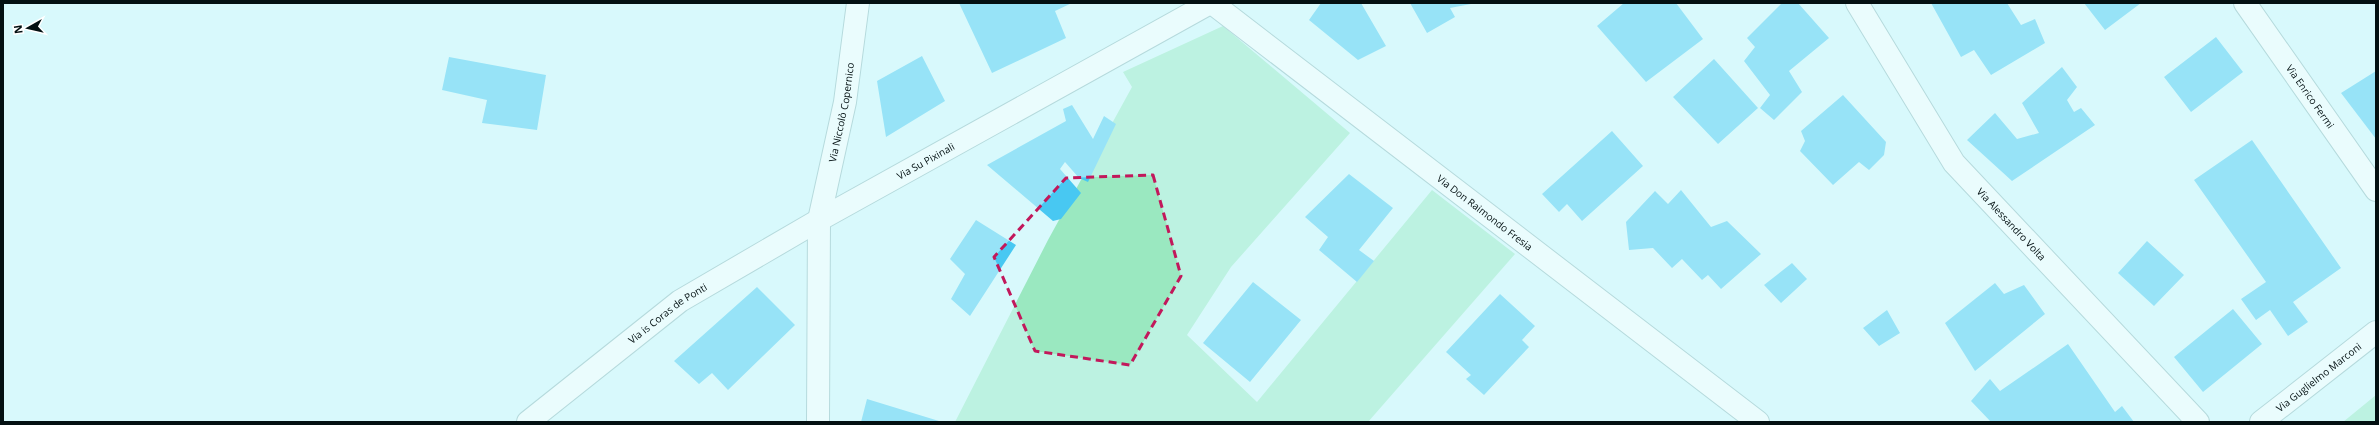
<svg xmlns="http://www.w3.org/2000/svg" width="2379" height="425" font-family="'Open Sans',sans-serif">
<rect width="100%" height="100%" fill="#d8f9fc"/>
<path fill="#9ae8c0" d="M1223 26 1350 133 1231 267 1187 335 1257 402 1432 190 1515 254 1368 422H955L1048 240 1132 87 1123 72Z
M2376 395V422H2343Z"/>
<path fill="#48c8f2" d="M959 3H1072L1055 11 1066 38 992 73Z
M1321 3H1361L1386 46 1358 60 1309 20Z
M1410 3H1471V4L1450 8 1455 17 1427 33Z
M1624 3H1676L1703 39 1646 82 1597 26Z
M1782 3H1798L1829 38 1789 71 1802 92 1774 120 1760 108 1770 95 1744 61 1755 47 1747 38Z
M1931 3H2007L2021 25 2035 19 2045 43 1991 75 1974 50 1961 57Z
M2084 3H2141L2105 30Z
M2216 37 2243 72 2191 112 2164 77Z
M922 56 945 101 886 137 877 81Z
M449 57 546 75 537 130 482 123 487 100 442 90Z
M1714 59 1758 108 1718 144 1673 97Z
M2062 67 2077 87 2067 100 2074 112 2081 108 2095 125 2012 181 1967 140 1995 113 2017 139 2039 133 2022 103Z
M2376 71V139L2341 93Z
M1843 95 1886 142 1884 155 1869 170 1859 162 1833 185 1800 151 1805 141 1801 131Z
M1072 105 1093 139 1104 116 1116 124 1088 182 1079 178 1065 162 1060 169 1081 193 1061 219 1053 221 987 165 1066 121 1063 109Z
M1612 131 1643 166 1582 221 1567 204 1559 212 1542 194Z
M2252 140 2341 268 2293 302 2308 322 2288 336 2270 310 2256 320 2241 299 2266 282 2194 180Z
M1349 174 1393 208 1359 250 1374 261 1357 282 1319 250 1328 237 1305 217Z
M1681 190 1711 227 1727 221 1761 254 1721 289 1708 275 1702 280 1682 259 1672 268 1653 248 1629 250 1626 222 1655 191 1668 204Z
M976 220 1016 245 970 316 951 299 965 274 950 259Z
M2147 241 2184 275 2154 306 2118 273Z
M1792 263 1807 279 1781 303 1764 285Z
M1253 282 1301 320 1250 382 1203 343Z
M1995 283 2004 294 2024 285 2045 314 1975 371 1945 323Z
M757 287 795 325 728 390 712 373 699 384 674 361Z
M1500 294 1535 326 1522 340 1529 347 1484 395 1466 379 1471 375 1446 352Z
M2233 309 2262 344 2203 392 2174 357Z
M1887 310 1900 333 1879 346 1863 328Z
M2068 344 2115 412 2122 406 2134 422H1991L1971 401 1990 379 2000 391Z
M867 399 939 421 938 422H861Z"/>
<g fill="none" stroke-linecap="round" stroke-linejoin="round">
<g stroke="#8bb4b8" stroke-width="24">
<g id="minor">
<path id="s1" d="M1212 3 1758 422"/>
<path id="s2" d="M1857 3 1954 163 2198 422"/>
<path id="s3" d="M2245 3 2376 190"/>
<path id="s4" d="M528 422 680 301 819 220 1210 3"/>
<path id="s5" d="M818 422 819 220 845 102 858 3"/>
<path id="s6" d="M2261 422 2376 332"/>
</g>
</g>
<use href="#minor" stroke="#fff" stroke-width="22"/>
</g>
<path d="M0 0H2379V425H0ZM1153 175 1181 276 1130 365 1035 351 994 257 1066 178Z" fill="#d8f9fc" fill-opacity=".55" fill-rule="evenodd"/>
<path fill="none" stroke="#c2185b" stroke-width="3" stroke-dasharray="8 5" stroke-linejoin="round" d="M1153 175 1181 276 1130 365 1035 351 994 257 1066 178Z"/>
<g text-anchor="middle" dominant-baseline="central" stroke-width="3" stroke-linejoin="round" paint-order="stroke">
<g font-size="10" fill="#031012" stroke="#fff">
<text stroke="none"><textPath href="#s3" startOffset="114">Via Enrico Fermi</textPath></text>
<text stroke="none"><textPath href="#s5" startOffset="312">Via Niccolò Copernico</textPath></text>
<text stroke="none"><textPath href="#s4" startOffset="477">Via Su Pixinali</textPath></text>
<text stroke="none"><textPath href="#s1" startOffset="344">Via Don Raimondo Fresia</textPath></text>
<text stroke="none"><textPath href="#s2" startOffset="271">Via Alessandro Volta</textPath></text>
<text stroke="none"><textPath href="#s4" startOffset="177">Via is Coras de Ponti</textPath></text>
<text stroke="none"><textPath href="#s6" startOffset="73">Via Guglielmo Marconi</textPath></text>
</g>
</g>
<rect width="2379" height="425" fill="none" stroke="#031012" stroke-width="8"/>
<g transform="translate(28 28) rotate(262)" stroke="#ffffff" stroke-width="3" paint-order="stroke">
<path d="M0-3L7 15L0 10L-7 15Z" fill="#031012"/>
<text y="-6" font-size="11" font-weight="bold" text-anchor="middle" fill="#031012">N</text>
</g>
</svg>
